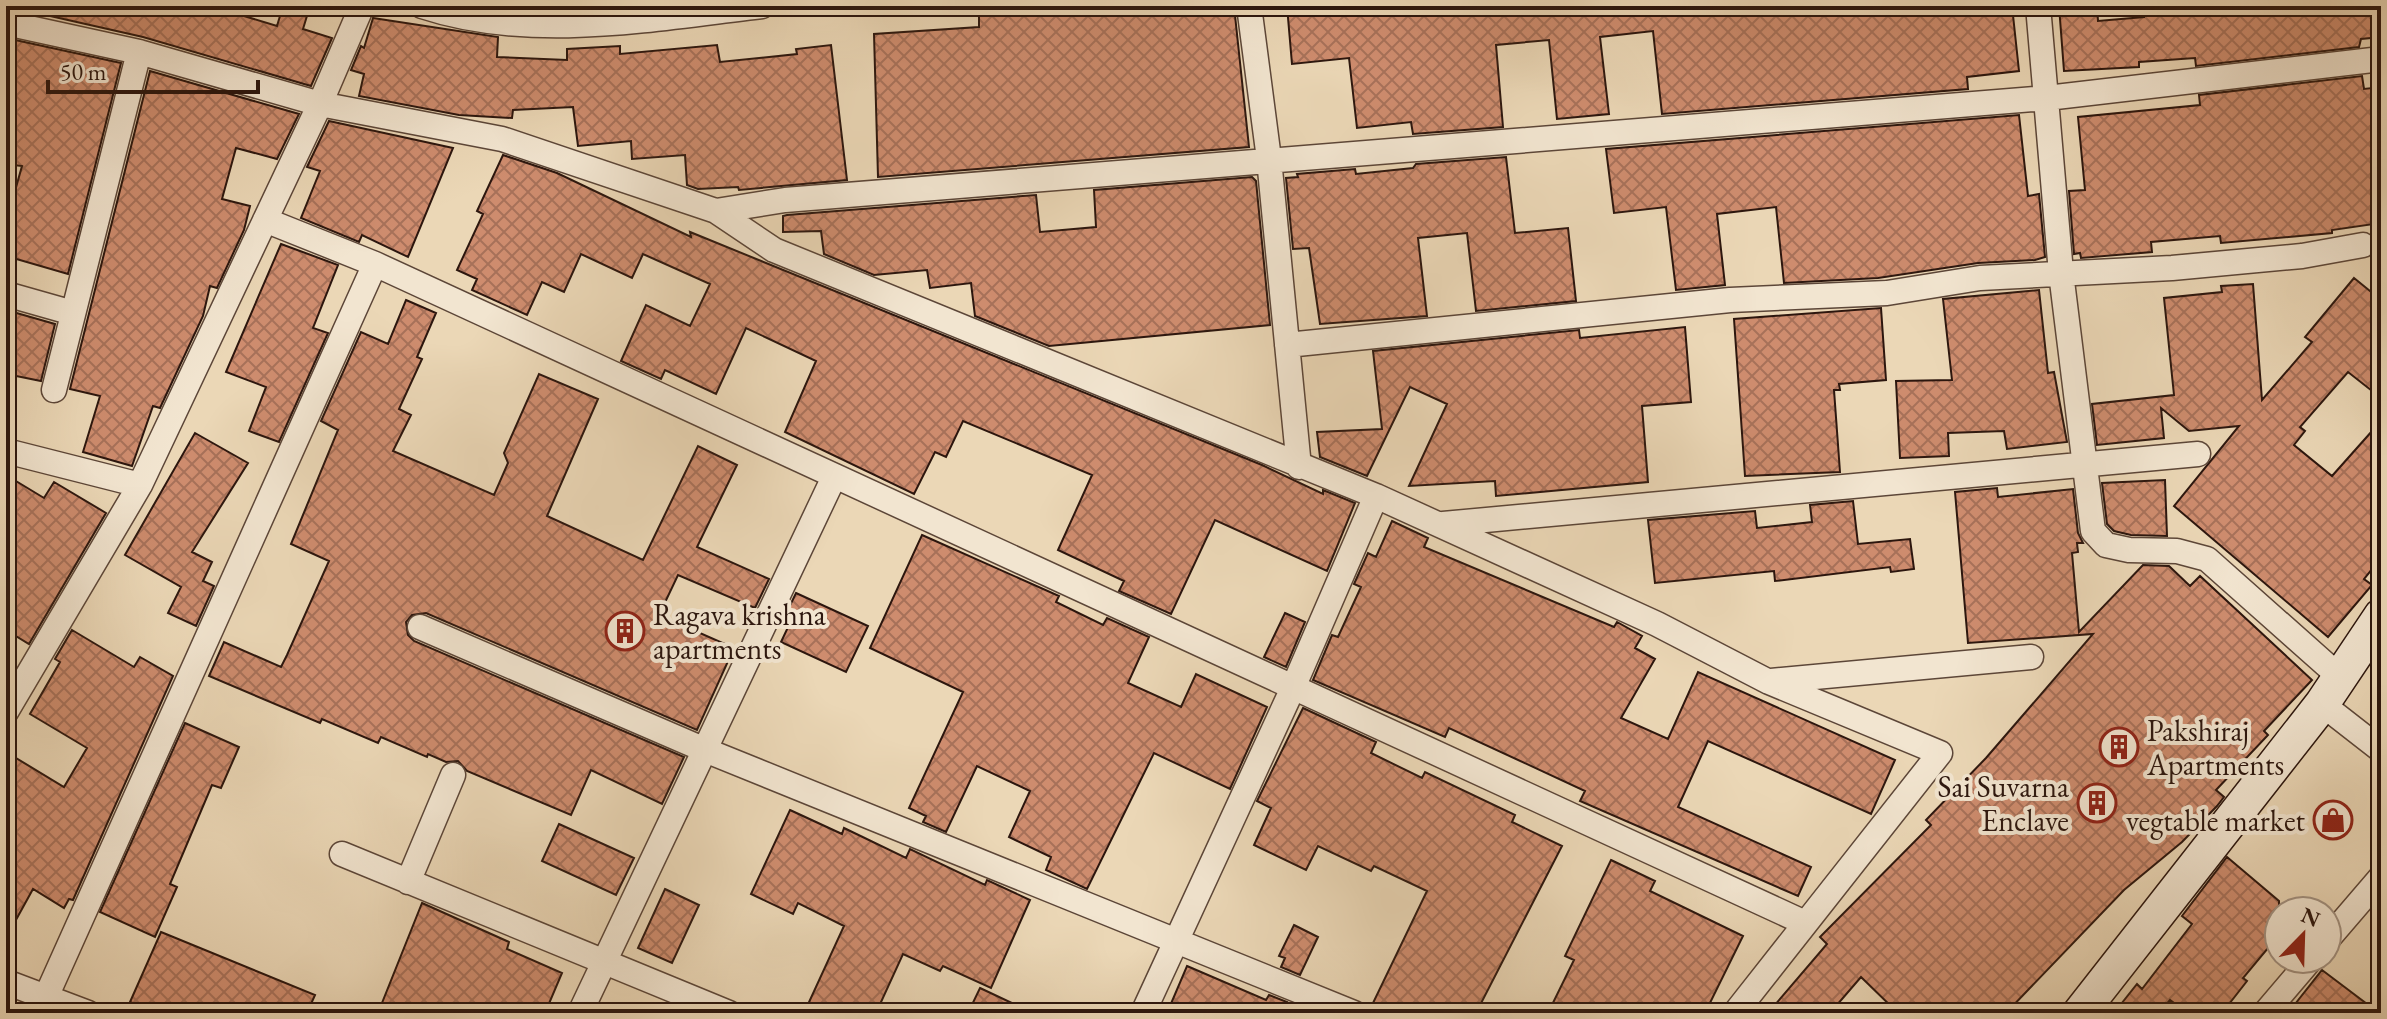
<svg xmlns="http://www.w3.org/2000/svg" width="2387" height="1019" font-family="'EB Garamond',serif">
<defs>
<pattern id="building-cross-hatch" width="8" height="8" patternUnits="userSpaceOnUse" patternTransform="scale(2)"><rect width="8" height="8" fill="#ce8c6e"/><path d="M0 0l8 8M0 8l8-8" fill="none" stroke="#a77159"/></pattern>
</defs>
<rect width="100%" height="100%" fill="#ebd7b6"/>
<filter id="stains"><feTurbulence type="fractalNoise" baseFrequency=".0025" numOctaves="4"/><feColorMatrix values="0 0 0 0 .2 0 0 0 0 .09 0 0 0 0 .02 0 0 0 .5 -.17"/></filter>
<radialGradient id="worn" r=".72"><stop offset=".6" stop-color="#630" stop-opacity="0"/><stop offset="1" stop-color="#630" stop-opacity=".3"/></radialGradient>
<path fill="url(#building-cross-hatch)" stroke="#2c160e" stroke-width="2" d="M6 6H211L277 26 283 6H310L303 29 332 38 311 86 143 37Z
M1121 6H1234L1249 147 878 177 874 34 979 27V15Z
M1287 6H2012L2019 71 1967 77 1968 89 1662 114 1653 31 1600 37 1609 114 1557 119 1549 40 1496 45 1503 127 1413 134 1411 122 1357 128 1349 58 1292 64Z
M2059 6H2097L2098 21 2144 17 2143 6H2381V37L2361 39 2359 47 2196 66 2195 58 2139 62V67L2064 71Z
M373 18 498 37 497 57 567 60V49L620 46V54L717 45 720 62 797 54 796 49 831 45 847 180 739 190 738 187 698 189 687 185 685 155 632 159 631 141 578 146 573 107 513 110 512 118 459 115 359 96 364 74 351 70 361 46 364 48Z
M6 38 121 63 68 274 6 256V223L22 166 6 164Z
M150 71 299 114 277 159 236 148 222 199 250 206 244 230 217 288 210 286 203 316 160 408 153 406 132 466 83 452 100 396 70 389Z
M2362 76 2364 89 2381 87V223L2332 230V233L2221 243 2220 236 2151 242 2152 252 2081 258 2080 253 2074 254 2069 191 2085 190 2078 117 2200 105 2199 95Z
M2019 115 2028 196 2039 194 2045 257 2035 260 1978 263 1878 278 1784 283 1776 207 1717 214 1725 285 1676 290 1666 207 1614 213 1606 149Z
M329 121 453 148 408 257 362 235 359 242 301 218 320 171 307 167Z
M503 155 557 173 691 237 690 232 1262 465 1323 494V490L1355 503 1327 571 1215 520 1171 614 1119 591 1124 581 1058 550 1092 475 963 421 946 457 935 452 914 494 785 432 816 361 746 328 716 394 665 370 661 379 621 361 646 305 690 326 710 284 643 254 632 278 581 254 564 292 542 282 527 315 472 290 477 279 457 270 483 214 477 211Z
M1506 157 1515 233 1568 228 1576 301 1476 311 1467 233 1418 238 1427 316 1320 324 1309 248 1293 249 1286 178 1298 177 1297 174 1355 169 1356 174 1413 168 1416 164Z
M1252 177 1256 181 1270 325 1049 346 975 316 971 283 930 288 927 270 874 275 824 254 821 231 783 232V216L787 215 1036 195 1040 232 1096 227 1094 190Z
M281 244 338 265 313 328 328 333 279 442 249 431 266 387 226 372Z
M2354 278 2381 300V398L2348 372 2300 427 2305 431 2294 445 2332 476 2381 421V558L2364 579 2372 585 2328 637 2174 506 2239 426 2189 431 2161 408 2164 438 2097 445 2092 404 2174 395 2164 298 2222 292 2221 286 2253 284 2262 400 2312 342 2305 337Z
M2039 290 2048 373 2054 372 2067 442 2007 449 2004 431 1948 433 1949 456 1900 458 1896 381 1952 380 1943 299Z
M406 300 436 313 417 357 422 359 399 409 411 415 393 451 494 495 508 463 504 453 539 374 598 399 547 516 643 560 698 446 737 465 697 547 769 579 755 608 678 575 659 615 734 648 697 730 426 613 412 615 406 622 408 635 414 641 684 757 662 804 591 770 571 815 467 771 458 761 446 762 428 754 427 757 381 737 378 743 322 719 320 723 209 676 224 642 281 667 287 655 329 561 291 544 338 430 321 421 361 332 388 344Z
M1881 308 1886 380 1839 384 1840 390H1834L1840 472 1745 476 1734 319Z
M6 310 55 324 41 381 6 374Z
M1685 327 1691 402 1642 406 1648 482 1496 496 1495 481 1409 486 1447 404 1410 387 1367 476 1320 457 1317 432 1382 429 1373 351 1579 330 1580 338Z
M195 433 248 463 192 552 212 562 203 581 214 586 196 626 168 613 181 587 125 555Z
M6 475 44 498 54 482 106 513 29 644 6 630Z
M2165 480 2167 536 2131 535 2114 531 2107 524 2102 483Z
M1997 488 1998 497 2073 489 2078 533 2083 543H2077L2078 552 2072 553 2079 632 2143 565 2169 566 2190 586 2200 576 2312 680 2264 731 2268 735 2216 790 2224 797 2217 806 2182 842 2124 890 2006 1013H1898L1861 977 1830 1013H1768L1827 944 1820 937 1931 825 1926 820 1986 758 2093 634 1968 643 1955 492Z
M1853 501 1858 544 1910 539 1914 569 1891 572 1890 567 1775 581 1774 571 1655 583 1648 520 1755 511 1757 528 1812 522 1810 505Z
M1392 521 1428 538 1424 547 1614 627 1617 622 1642 636 1635 648 1655 659 1621 718 1668 739 1698 672 1895 760 1871 814 1708 741 1678 807 1811 867 1798 896 1580 801 1585 791 1449 728 1445 737 1313 680 1332 635 1338 637 1361 587 1354 584 1368 553 1376 557Z
M922 535 1059 596 1056 602 1103 625 1107 618 1149 637 1128 683 1181 707 1196 674 1267 707 1230 789 1154 753 1087 889 1046 870 1051 857 1009 837 1030 791 977 766 946 832 923 822 926 816 909 808 963 692 870 648Z
M796 593 868 626 846 672 781 642 790 623 783 620Z
M1285 613 1305 622 1286 667 1264 657Z
M72 630 134 667 140 657 173 676 73 900 69 899 64 908 33 889 6 938V881L16 865 6 858V752L64 787 87 748 30 714 60 662 55 659Z
M1303 708 1376 742 1371 753 1422 778 1425 772 1515 815 1512 822 1562 846 1476 1013H1393L1373 1003 1427 891 1374 866 1371 871 1318 846 1306 870 1254 845 1271 808 1257 801Z
M185 723 239 747 221 788 212 785 170 884 177 887 155 937 100 912Z
M790 810 842 834 844 828 906 858 910 849 985 885 987 880 1030 900 991 988 943 966 940 971 903 954 876 1013H804L844 926 798 903 793 914 751 894Z
M559 824 634 858 616 895 542 861Z
M2227 857 2279 901V935L2243 978 2247 981 2222 1013H2187L2170 1000 2165 1006 2174 1013H2114L2137 984 2142 989 2192 924 2182 916Z
M1611 860 1655 881 1650 891 1743 936 1705 1013H1548L1574 960 1565 956Z
M665 889 699 905 672 963 638 948Z
M422 903 509 942 507 949 562 973 545 1013H378Z
M1294 925 1318 937 1300 975 1281 967 1285 958 1279 956Z
M161 932 315 995 307 1013H156L130 1002Z
M1187 966 1266 1000 1269 995 1287 1002 1284 1008 1296 1013H1167Z
M2322 970 2379 1013H2288Z
M980 988 1033 1013H968Z"/>
<g fill="none" stroke-linecap="round" stroke-linejoin="round">
<g stroke="#5c4638" stroke-width="27">
<path id="street" d="M422 6C531 42 651 19 762 6
M1249 6 1269 159 1299 467
M2038 6 2061 273 2093 531 2106 545 2129 550 2177 551 2207 559 2341 678
M6 23 139 52 320 104 502 139 716 211 774 250 1376 496 1657 624 1769 682 1940 753 1735 1013
M716 211 785 200 2047 98 2381 59
M265 220 375 264
M6 294 73 313
M1287 345 1730 300 1887 293 1980 278 2172 268 2302 256 2363 245
M54 390 139 52
M6 451 140 485
M1443 524 2198 454
M420 627 705 750 1354 1013
M1771 681 2031 657
M2322 704 2381 750
M6 712 140 485 320 104 362 6
M342 854 729 1013
M408 882 453 775
M2327 940 2381 877
M6 982 88 1013
M46 997 375 264 1805 923
M580 1013 834 477
M1143 1013 1292 690 1376 496
M2265 1013 2311 959"/>
</g>
<g stroke="#2c160e" stroke-width="37">
<path id="secondary" d="M2080 1013 2322 704 2381 616"/>
</g>
<use href="#street" stroke="#f2e5d0" stroke-width="24"/>
<use href="#secondary" stroke="#f2e5d0" stroke-width="34"/>
</g>
<defs>
<g id="building-ring" transform="scale(2)"><circle r="9.5" fill="#f2e5d0" stroke="#8f2418" stroke-width="1.5"/><path d="M-4-6H4V6H1V3H-1V6H-4ZM-2.5-4.3h1.7v1.8h-1.7ZM.8-4.3h1.7v1.8H.8ZM-2.5-1h1.7V.8h-1.7ZM.8-1h1.7V.8H.8Z" fill="#8f2418"/></g>
<g id="shop-ring" transform="scale(2)"><circle r="9.5" fill="#f2e5d0" stroke="#8f2418" stroke-width="1.5"/><path d="M-5-2.5h2.3a2.7 3.5 0 0 1 5.4 0H5L5.5 6h-11ZM-1.5-2.5h3a1.5 2.3 0 0 0-3 0Z" fill="#8f2418"/></g>
</defs>
<g fill-rule="evenodd">
<use href="#building-ring" x="625" y="631"/>
<use href="#building-ring" x="2119" y="747"/>
<use href="#building-ring" x="2097" y="803"/>
<use href="#shop-ring" x="2333" y="820"/>
</g>
<g text-anchor="middle" dominant-baseline="central" stroke-width="8" stroke-linejoin="round" paint-order="stroke">
<g font-size="30" fill="#2c160e" stroke="#f2e5d0" text-anchor="start">
<text x="653" y="614">Ragava krishna<tspan x="653" dy="34">apartments</tspan></text>
<text x="2147" y="730">Pakshiraj<tspan x="2147" dy="34">Apartments</tspan></text>
<text x="2069" y="786" text-anchor="end">Sai Suvarna<tspan x="2069" dy="34">Enclave</tspan></text>
<text x="2305" y="820" text-anchor="end">vegtable market</text>
</g>
</g>
<rect width="2387" height="1019" fill="none" stroke="#ebd7b6" stroke-width="32"/>
<rect x="8" y="8" width="2371" height="1003" fill="none" stroke="#2c160e" stroke-width="4"/>
<rect x="16" y="16" width="2355" height="987" fill="none" stroke="#2c160e" stroke-width="2"/>
<g transform="translate(2303 935) rotate(23)"><circle r="38" fill="#f2e5d0" stroke="#a39282" stroke-width="2"/>
<path d="M0-6L14 30L0 20L-14 30Z" fill="#8f2418"/>
<text y="-12" font-size="22" font-weight="bold" text-anchor="middle" fill="#2c160e">N</text>
</g>
<path d="M48 80v12h210v-12" fill="none" stroke="#2c160e" stroke-width="4"/>
<text x="60" y="80" font-size="24" fill="#2c160e" stroke="#f2e5d0" stroke-width="6" paint-order="stroke">50 m</text>
<rect width="100%" height="100%" filter="url(#stains)"/>
<rect width="100%" height="100%" fill="url(#worn)"/>
</svg>
